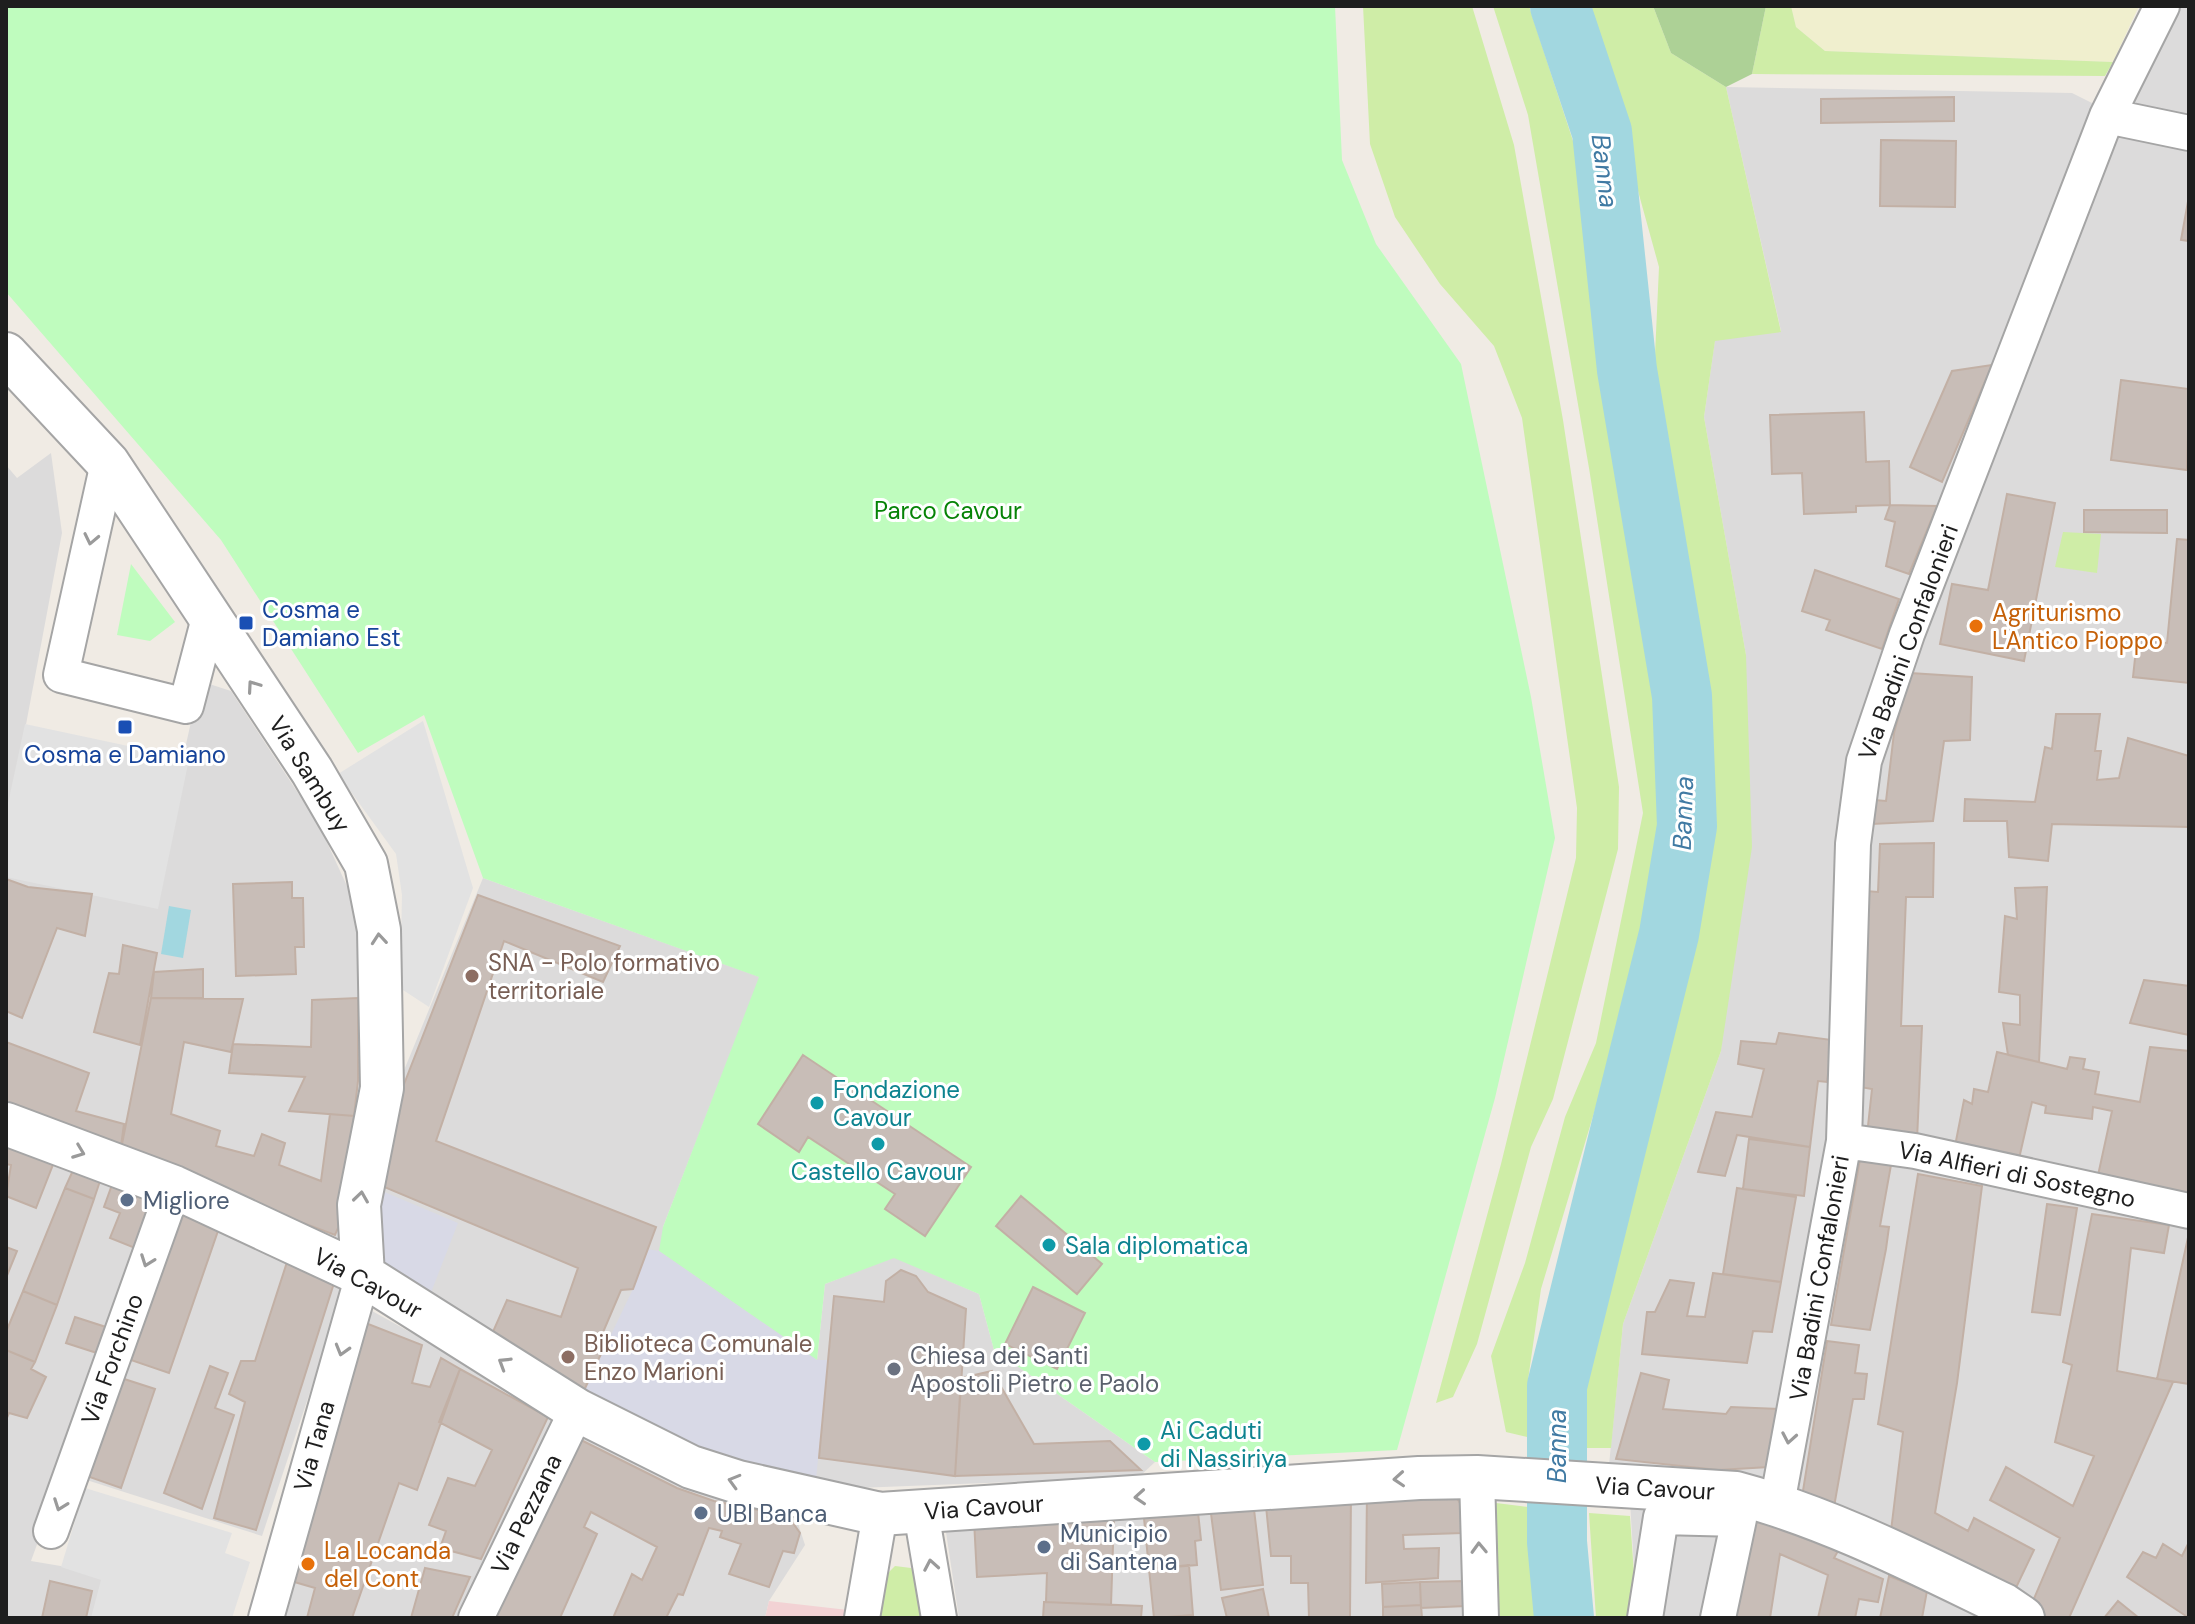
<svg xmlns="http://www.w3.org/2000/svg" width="2195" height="1624" font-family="'DM Sans',sans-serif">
<rect width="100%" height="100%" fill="#f0ebe4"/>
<path fill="#dcdbdb" d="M2174 6H2189V118L2127 105Z
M1726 87 2072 93 2094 104 1999 360 1941 497 1854 733 1841 827 1836 1124 1775 1481 1609 1465 1623 1324 1721 1051 1746 655 1704 417 1715 340 1781 331Z
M2118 129 2189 143V1204L1851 1135 1870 773Z
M51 453 62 533 6 831V465L17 478Z
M200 681 231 691 319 825 352 897 370 1018 342 1247 6 1114V872L151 903Z
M483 878 760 977 663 1227 817 1360 825 1284 894 1257 979 1294 994 1350 1155 1462 1139 1477 831 1489 575 1400 368 1247 384 1119Z
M6 1134 164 1195 31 1561 108 1574 96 1618H6Z
M1851 1151 2189 1222V1618H2040L1795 1500Z
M174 1203 346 1284 262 1536 74 1476Z
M363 1306 563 1417 469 1618H277Z
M574 1425 792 1505 805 1545 769 1601 765 1618H482Z
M1459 1489 1467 1506 1472 1618H959L944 1519Z
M1630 1501 1778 1513 2002 1618H1637Z"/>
<path fill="#f2d2d4" d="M769 1601 848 1610 846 1618H765Z"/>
<path fill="#f0efce" d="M1791 6H2139L2113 62 1825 51 1796 27Z"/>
<path fill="#cfeda7" d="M1363 6H1472L1514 145 1563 420 1619 787 1618 849 1553 1099 1531 1147 1477 1344 1453 1397 1436 1403 1501 1164 1576 858 1577 808 1522 418 1494 346 1440 284 1395 217 1370 144Z
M1493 6H1529L1588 187 1667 773 1637 970 1541 1289 1528 1380 1544 1441 1506 1432 1491 1356 1525 1263 1565 1117 1596 1043 1643 813 1589 468 1528 115Z
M1587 6H1653L1671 53 1726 87 1781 332 1715 341 1704 417 1746 655 1752 847 1721 1051 1623 1324 1611 1448H1578L1574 1370 1607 1216 1692 933 1705 714 1652 421 1659 267Z
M1766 6H1791L1796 27 1825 51 2113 62 2105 76 1752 74Z
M2063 532 2101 534 2097 573 2055 567Z
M1496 1503 1537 1508 1548 1618H1496L1485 1513Z
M1589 1513 1630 1516 1637 1618H1596Z
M895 1566 911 1568 916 1577 924 1618H879L887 1574Z"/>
<path fill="#add196" d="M1653 6H1766L1752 74 1726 87 1671 53Z"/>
<path fill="#bffcbe" d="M6 6H1335L1342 160 1376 244 1461 364 1531 697 1555 838 1495 1098 1397 1450 1155 1462 994 1350 979 1294 894 1258 825 1284 817 1360 659 1251 663 1227 759 977 483 878 424 715 358 753 221 540 6 292Z
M131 564 175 622 150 641 117 635Z"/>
<path fill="#e2e2e2" d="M423 721 473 888 429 1007 400 988 402 895 396 854 338 774Z
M25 724 189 759 158 909 6 877V813Z
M85 1488 232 1533 225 1553 250 1562 232 1618H91L101 1580 61 1567Z"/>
<path fill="#d8d9e6" d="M363 1183 458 1223 423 1313 360 1246Z
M647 1249 659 1251 817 1360H828L814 1499 581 1397 633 1289Z"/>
<path fill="#a2d7e0" d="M169 906 191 910 183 958 161 954Z"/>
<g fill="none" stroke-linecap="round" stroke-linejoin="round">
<path stroke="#a2d7e0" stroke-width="60" d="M1560 6 1602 132 1627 370 1682 696 1687 826 1669 934 1557 1386V1542L1564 1618"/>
</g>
<path fill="#c8bdb7" stroke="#c2b0a5" stroke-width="2" d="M1954 97V121L1821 123V99Z
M1881 140 1956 141 1955 207 1880 206Z
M2189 196V241L2181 240Z
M1992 365 1942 482 1910 467 1952 371Z
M2121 380 2189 389 2187 470 2111 460Z
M1864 412 1866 462 1889 461 1890 505 1856 506V512L1804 514 1802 473 1772 474 1770 415Z
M2007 494 2055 503 2024 661 1940 644 1952 584 1988 590Z
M1890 505 1937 506 1909 574 1886 566 1895 522 1885 519Z
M2084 510H2167V533L2084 532Z
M2177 539 2189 540V683L2133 677 2137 640 2167 643Z
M1815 570 1899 599 1882 649 1826 630 1830 620 1802 611Z
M1910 673 1972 677 1970 740 1944 741 1933 821 1872 824 1875 800 1886 801 1894 733Z
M2056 714H2100L2095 751H2101L2097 780 2119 778 2128 738 2189 756V827L2052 824 2048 861 2009 857 2007 821H1964L1965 799 2035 802 2045 747 2052 749Z
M1934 843 1933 897H1906L1901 1026H1922L1917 1140 1867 1135 1872 1089 1860 1087 1866 891 1878 892 1880 844Z
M6 879 28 887 92 894 85 936 57 928 22 1018 6 1011Z
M292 882V898H303L304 947H295L296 974 236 976 233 884Z
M2047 887 2042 996 2039 1062 2008 1055 2003 1023 2020 1025V995L1999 992 2005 916 2017 919 2015 888Z
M478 895 620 946 603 982 504 941 436 1141 656 1227 633 1289 621 1290 595 1351 601 1354 581 1397 488 1343 507 1300 561 1317 578 1268 377 1184 390 1120Z
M123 945 157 953 140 1045 94 1032 109 973 119 974Z
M203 969V998H151L154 972Z
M2144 980 2189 986V1035L2130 1023Z
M151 998 243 999 231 1052 184 1042 171 1114 220 1131 216 1146 254 1156 262 1134 285 1143 279 1165 321 1181 330 1114 354 1116 349 1203 335 1235 120 1154Z
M358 998V1081L354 1116 289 1111 305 1077 229 1073 233 1044 311 1047 312 1000Z
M1779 1033 1832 1040 1827 1082 1818 1081 1810 1147 1737 1135 1725 1176 1698 1172 1716 1112 1752 1117 1764 1069 1738 1064 1741 1041 1776 1044Z
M6 1042 89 1073 76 1111 124 1124 120 1154 6 1109Z
M2150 1047 2189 1051V1200L2097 1180 2112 1111 2093 1107 2092 1119 2045 1113 2046 1106 2032 1102 2018 1163 1955 1146 1964 1100 1972 1104 1974 1089 1988 1092 1997 1052 2067 1069 2070 1057 2085 1059 2083 1069 2099 1072 2095 1094 2140 1102Z
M803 1055 971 1167 925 1236 885 1209 895 1194 808 1137 799 1152 758 1124Z
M1749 1139 1810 1147 1804 1196 1743 1189Z
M6 1144 54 1162 36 1208 6 1196 11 1165 6 1164Z
M1860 1159 1891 1165 1880 1226 1889 1227 1886 1249 1870 1330 1831 1325Z
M75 1166 102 1175 94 1199 65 1188Z
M1918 1174 1982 1186 1957 1383 1935 1513 1968 1531 1974 1518 2034 1550 2013 1594 1891 1531 1903 1432 1878 1424Z
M113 1182 156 1198 135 1248 110 1238 120 1213 104 1207Z
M65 1188 94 1199 57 1305 23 1291Z
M1737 1188 1796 1197 1781 1282 1723 1274Z
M1021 1196 1102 1264 1077 1294 996 1226Z
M2047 1204 2077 1208 2060 1315 2032 1312Z
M173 1208 220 1225 169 1373 122 1357Z
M2092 1214 2169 1225 2164 1253 2131 1248 2117 1371 2173 1382 2069 1618H2044L2030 1608 2060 1538 1990 1500 2006 1467 2073 1506 2094 1456 2055 1442 2072 1365 2063 1362Z
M2189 1233V1384L2157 1379Z
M6 1247 17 1251 6 1278Z
M288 1259 334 1283 256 1530 214 1518 245 1402 229 1394 241 1361H255Z
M901 1270 916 1276 928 1292 966 1309 955 1476 819 1458 834 1296 884 1302 886 1281Z
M1713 1273 1781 1282 1772 1332 1753 1331 1747 1363 1642 1354 1647 1312H1655L1670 1280 1694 1283 1687 1316 1705 1317Z
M1033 1287 1085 1313 1057 1369 1005 1344Z
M23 1291 57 1305 35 1362 6 1350V1332Z
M75 1317 112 1329 103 1355 66 1343Z
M363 1322 422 1345 412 1383 430 1387 441 1358 460 1369 417 1490 399 1483 352 1618H307L315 1588 291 1581Z
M1827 1341 1859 1345 1855 1373 1867 1374 1864 1399H1853L1834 1507 1802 1497Z
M6 1350 35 1362 31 1369 46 1377 27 1418 9 1413 6 1420Z
M210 1366 228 1373 215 1408 234 1415 202 1509 164 1493Z
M460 1369 548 1417 481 1559 440 1548 446 1531 429 1525 448 1478 475 1486 492 1450 439 1422Z
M992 1371 1034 1444 1110 1441 1141 1470 955 1476 961 1378Z
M1641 1373 1669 1380 1663 1409 1726 1414 1731 1407 1780 1409 1769 1467 1718 1470 1616 1459Z
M115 1376 155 1389 121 1488 81 1474Z
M573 1436 677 1488 714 1501 788 1516 800 1533 794 1553 783 1551 769 1587 729 1574 741 1544 720 1537 722 1531 709 1528 683 1595 678 1594 666 1618H613L632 1574 642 1580 657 1547 591 1512 584 1527 597 1534 560 1618H497L488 1608Z
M1351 1492 1350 1618H1309L1308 1583H1291V1556H1271L1265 1496Z
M1367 1492 1453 1495 1459 1501 1462 1508V1533L1403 1535 1404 1549 1439 1548 1438 1578 1366 1583Z
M1253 1501 1263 1585 1221 1590 1210 1506Z
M1197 1503 1201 1540 1195 1541 1197 1565 1149 1569 1143 1508Z
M1114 1516 1111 1605 1046 1602 1047 1573 977 1577 974 1520Z
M1739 1519 1777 1524 1838 1551 1834 1558 1883 1579 1878 1602 1859 1599 1855 1618H1818L1828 1575 1780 1554 1770 1618H1718Z
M2189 1542V1618L2127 1577 2143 1552 2156 1558 2163 1544 2182 1556Z
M1189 1565 1193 1615 1154 1618 1149 1569Z
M425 1568 470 1577 452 1618H411Z
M1889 1576 1927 1591 1922 1618H1880Z
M50 1581 92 1591 86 1618H42Z
M1465 1581 1466 1606 1421 1608 1420 1582Z
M1420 1582 1421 1605 1383 1607 1382 1584Z
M1263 1589 1269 1618H1227L1222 1598Z
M2118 1601 2139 1618H2104Z
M1044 1602 1142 1606 1141 1618H1043Z
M1421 1605 1422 1618H1383V1607Z"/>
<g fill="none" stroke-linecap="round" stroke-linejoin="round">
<g stroke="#a5a5a5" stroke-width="38">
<path id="minor" d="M2107 116 2189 133
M108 463 61 675 186 706 209 618
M1844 1141 1915 1151 2189 1211
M1477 1477 1481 1618
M1777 1504 1844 1141 1853 844 1864 761 1907 634 2107 116 2162 6
M921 1512 939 1618
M51 1531 174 1187
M266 1618 363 1275
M476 1618 577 1410
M862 1618 880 1514
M1645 1618 1661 1517 1739 1519 1718 1618"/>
</g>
<g stroke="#a5a5a5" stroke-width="46">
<path id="tertiary" d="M6 354 108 463 312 771 366 864 379 930 382 1088 359 1205 363 1275
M6 1124 174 1187 363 1275 577 1410 691 1467 738 1482 880 1514 1419 1478 1477 1477 1736 1493C1830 1518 1917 1563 2004 1605L2023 1618"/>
</g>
<use href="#minor" stroke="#fff" stroke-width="34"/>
<use href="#tertiary" stroke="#fff" stroke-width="42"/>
</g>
<defs><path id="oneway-chevron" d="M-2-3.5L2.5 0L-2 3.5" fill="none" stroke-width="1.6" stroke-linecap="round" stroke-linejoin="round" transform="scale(2)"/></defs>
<g stroke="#9a9a9a">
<use href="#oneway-chevron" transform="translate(91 539) rotate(102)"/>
<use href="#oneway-chevron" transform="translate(253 686) rotate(-125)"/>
<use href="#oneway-chevron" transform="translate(379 939) rotate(-95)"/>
<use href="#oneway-chevron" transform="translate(79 1152) rotate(21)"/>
<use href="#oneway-chevron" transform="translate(361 1197) rotate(-82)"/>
<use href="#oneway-chevron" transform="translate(147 1261) rotate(110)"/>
<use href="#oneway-chevron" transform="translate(342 1350) rotate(106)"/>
<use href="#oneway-chevron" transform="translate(504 1363) rotate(-148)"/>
<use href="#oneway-chevron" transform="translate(1789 1438) rotate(100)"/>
<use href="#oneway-chevron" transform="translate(1399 1479) rotate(176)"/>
<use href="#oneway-chevron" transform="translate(734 1481) rotate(-164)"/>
<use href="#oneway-chevron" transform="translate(1140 1497) rotate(176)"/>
<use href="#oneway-chevron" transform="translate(60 1505) rotate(110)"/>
<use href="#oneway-chevron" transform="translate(1479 1548) rotate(-92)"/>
<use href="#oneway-chevron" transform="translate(931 1565) rotate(-100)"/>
</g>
<g fill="#1a4fb4" stroke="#fff" stroke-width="3">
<rect x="238" y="615" width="16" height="16" rx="4"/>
<rect x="117" y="719" width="16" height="16" rx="4"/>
</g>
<g fill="#e8710a" stroke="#fff" stroke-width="3">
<circle cx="1976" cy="626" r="8"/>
<circle cx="308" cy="1564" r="8"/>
</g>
<g fill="#8d6e63" stroke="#fff" stroke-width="3">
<circle cx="472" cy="976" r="8"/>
<circle cx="568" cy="1357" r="8"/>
</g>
<g fill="#0f9aa8" stroke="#fff" stroke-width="3">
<circle cx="817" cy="1103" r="8"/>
<circle cx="878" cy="1144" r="8"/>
<circle cx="1049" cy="1245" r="8"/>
<circle cx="1144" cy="1444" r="8"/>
</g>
<g fill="#5c6f8a" stroke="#fff" stroke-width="3">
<circle cx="127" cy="1200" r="8"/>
<circle cx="701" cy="1513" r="8"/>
<circle cx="1044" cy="1547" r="8"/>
</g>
<circle fill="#6b7280" stroke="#fff" stroke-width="3" cx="894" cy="1369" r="8"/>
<g text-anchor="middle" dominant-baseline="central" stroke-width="6" stroke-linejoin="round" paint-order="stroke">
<g font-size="24" fill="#068306" stroke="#fff">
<text x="948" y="510">Parco Cavour</text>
</g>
<g font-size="24" fill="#164399" stroke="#fff" text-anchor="start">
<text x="262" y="609">Cosma e<tspan x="262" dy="28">Damiano Est</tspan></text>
<text x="125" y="754" text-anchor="middle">Cosma e Damiano</text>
</g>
<g font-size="24" fill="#c56008" stroke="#fff" text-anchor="start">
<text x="1992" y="612">Agriturismo<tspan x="1992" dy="28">L'Antico Pioppo</tspan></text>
<text x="324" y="1550">La Locanda<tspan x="324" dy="28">del Cont</tspan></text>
</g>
<g font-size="24" fill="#1e1e1e" stroke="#fff">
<text transform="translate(1908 642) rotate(-70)">Via Badini Confalonieri</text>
<text transform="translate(310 774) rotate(58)">Via Sambuy</text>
<text transform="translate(2017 1174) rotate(12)">Via Alfieri di Sostegno</text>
<text transform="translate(1819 1278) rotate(-80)">Via Badini Confalonieri</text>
<text transform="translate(368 1283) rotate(29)">Via Cavour</text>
<text transform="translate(112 1359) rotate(-70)">Via Forchino</text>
<text transform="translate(314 1446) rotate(-74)">Via Tana</text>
<text transform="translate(1655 1488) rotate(3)">Via Cavour</text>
<text transform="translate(984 1507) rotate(-4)">Via Cavour</text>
<text transform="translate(526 1514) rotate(-64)">Via Pezzana</text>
</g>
<g font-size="24" fill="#785e54" stroke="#fff" text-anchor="start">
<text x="488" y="962">SNA - Polo formativo<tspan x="488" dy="28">territoriale</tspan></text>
<text x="584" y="1343">Biblioteca Comunale<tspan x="584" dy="28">Enzo Marioni</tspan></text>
</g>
<g font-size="24" fill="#0d838f" stroke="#fff" text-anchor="start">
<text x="833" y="1089">Fondazione<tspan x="833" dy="28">Cavour</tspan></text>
<text x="878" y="1171" text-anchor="middle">Castello Cavour</text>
<text x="1065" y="1245">Sala diplomatica</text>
<text x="1160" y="1430">Ai Caduti<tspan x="1160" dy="28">di Nassiriya</tspan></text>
</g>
<g font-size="24" fill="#4e5e75" stroke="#fff" text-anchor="start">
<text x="143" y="1200">Migliore</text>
<text x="717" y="1513">UBI Banca</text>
<text x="1060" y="1533">Municipio<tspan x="1060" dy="28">di Santena</tspan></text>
</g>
<g font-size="24" fill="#5b616d" stroke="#fff" text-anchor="start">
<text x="910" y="1355">Chiesa dei Santi<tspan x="910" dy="28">Apostoli Pietro e Paolo</tspan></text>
</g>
<g font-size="26" font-style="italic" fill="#407aa3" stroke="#fff">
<text transform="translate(1605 171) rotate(83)">Banna</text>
<text transform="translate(1683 813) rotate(-88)">Banna</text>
<text transform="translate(1557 1446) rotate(-90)">Banna</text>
</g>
</g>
<rect width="2195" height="1624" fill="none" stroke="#1e1e1e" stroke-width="16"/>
</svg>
